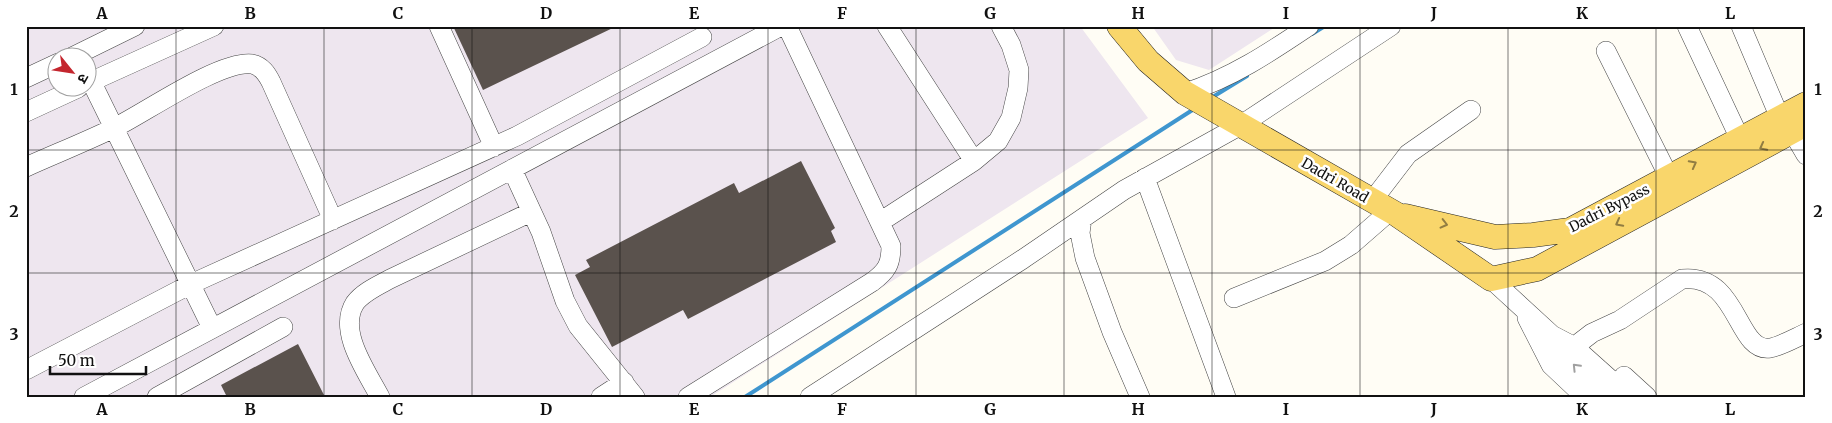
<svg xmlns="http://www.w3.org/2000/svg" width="1832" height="423" font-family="Merriweather,'Noto Sans Devanagari',serif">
<rect width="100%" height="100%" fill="#fffdf5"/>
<path fill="#eee6ef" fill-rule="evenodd" d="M26 26H1080L1148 118 710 397H26ZM58 58H88V88H58Z
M1152 26H1277L1209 70 1176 60Z"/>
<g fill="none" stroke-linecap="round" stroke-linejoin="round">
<path stroke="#3f96cf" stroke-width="4" d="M1312 34 1325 26
M1211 98 1247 76
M745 397 1194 109"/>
</g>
<path fill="#5a524d" d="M453 26H617L483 90Z
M801 161 835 228 831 231 836 242 688 319 683 310 612 347 575 275 590 267 586 260 734 183 739 193Z
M298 344 325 397H227L221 385Z"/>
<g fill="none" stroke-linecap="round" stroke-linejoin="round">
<g stroke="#444" stroke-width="20">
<path id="minor" d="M439 26 494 147
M887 26 974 161
M1687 26 1740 139
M1741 26 1780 118
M1606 51 1669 177
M70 58 135 26
M26 78 58 63
M91 81 212 328
M88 83 214 26
M1185 93C1231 78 1269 53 1309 26
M26 112 78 88
M1792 131 1806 155
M26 167C55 154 85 142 114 128 145 113 220 60 252 64 262 66 267 74 271 82L333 220
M512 169 541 232 565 301 578 326 635 397
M1145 178 1226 397
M1372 201 1408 154 1471 110
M1082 219 1080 233 1085 258 1112 332 1140 397
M880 222 974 161 998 141 1011 118 1018 88 1019 70 1011 45 1001 26
M1491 279 1552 335 1573 346 1630 397
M1234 298 1325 261 1351 245 1390 211
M1527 318 1551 365 1585 397
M1552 336 1561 352 1605 397
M1579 343 1592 333 1620 320 1682 279C1739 273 1736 353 1770 348 1781 346 1795 338 1806 333
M26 370 191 284 517 136 702 37
M1624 376 1647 397
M84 397 781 26
M157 397 283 327
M380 397C367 372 337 331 355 303 363 292 379 285 390 279L531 212
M601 397 624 382
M688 397 872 282C887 271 891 264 891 246L787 26
M810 397 1023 259 1124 190 1241 125 1391 26"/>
</g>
<g stroke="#222" stroke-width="25">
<path id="major" d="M1119 26 1148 61 1185 93 1396 214 1491 279 1537 269 1806 124
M1405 216 1495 237 1533 235 1570 230 1806 104"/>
</g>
<use href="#minor" stroke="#fff" stroke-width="19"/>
<use href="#major" stroke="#f9d66b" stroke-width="24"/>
</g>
<defs><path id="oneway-chevron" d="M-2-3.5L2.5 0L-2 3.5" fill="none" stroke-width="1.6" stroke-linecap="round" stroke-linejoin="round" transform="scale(1.25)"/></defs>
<g stroke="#917d42">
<use href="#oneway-chevron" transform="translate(1763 147) rotate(152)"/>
<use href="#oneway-chevron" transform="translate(1693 164) rotate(-28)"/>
<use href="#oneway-chevron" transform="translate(1619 223) rotate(152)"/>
<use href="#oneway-chevron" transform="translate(1444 224) rotate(14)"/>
</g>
<use stroke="#a0a0a0" href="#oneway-chevron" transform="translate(1576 367) rotate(-134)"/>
<path fill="none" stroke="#111" stroke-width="1" stroke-opacity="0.55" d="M176 26V397M324 26V397M472 26V397M620 26V397M768 26V397M916 26V397M1064 26V397M1212 26V397M1360 26V397M1508 26V397M1656 26V397M26 150H1806M26 273H1806"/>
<g text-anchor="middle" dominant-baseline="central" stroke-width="5" stroke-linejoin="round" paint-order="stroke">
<g font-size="14" fill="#111" stroke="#fff">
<text transform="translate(1335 180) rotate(30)">Dadri Road</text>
<text transform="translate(1609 208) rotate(-27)">Dadri Bypass</text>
</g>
</g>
<rect width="1832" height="423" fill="none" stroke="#ffffff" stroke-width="55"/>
<g transform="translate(72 72) rotate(120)"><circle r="24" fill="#ffffff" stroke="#a0a0a0"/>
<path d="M0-4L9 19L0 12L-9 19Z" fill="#c4262e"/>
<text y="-8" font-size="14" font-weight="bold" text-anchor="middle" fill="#111111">उ</text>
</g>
<path d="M50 366v8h96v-8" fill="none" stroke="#111111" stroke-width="2.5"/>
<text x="58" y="366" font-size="15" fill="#111111" stroke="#ffffff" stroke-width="4" paint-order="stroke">50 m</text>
<rect x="28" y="28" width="1776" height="368" fill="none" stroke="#111" stroke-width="2"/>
<g font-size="16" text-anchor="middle" font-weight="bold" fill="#111">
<text x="102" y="19">A</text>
<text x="250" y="19">B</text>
<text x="398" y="19">C</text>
<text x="546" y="19">D</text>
<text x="694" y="19">E</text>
<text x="842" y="19">F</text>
<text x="990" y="19">G</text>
<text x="1138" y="19">H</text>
<text x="1286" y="19">I</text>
<text x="1434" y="19">J</text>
<text x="1582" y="19">K</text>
<text x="1730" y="19">L</text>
<text x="14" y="95">1</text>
<text x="1818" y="95">1</text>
<text x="14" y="217">2</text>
<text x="1818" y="217">2</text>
<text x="14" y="340">3</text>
<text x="1818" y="340">3</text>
<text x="102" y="415">A</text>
<text x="250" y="415">B</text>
<text x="398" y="415">C</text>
<text x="546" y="415">D</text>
<text x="694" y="415">E</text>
<text x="842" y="415">F</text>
<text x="990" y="415">G</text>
<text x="1138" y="415">H</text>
<text x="1286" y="415">I</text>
<text x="1434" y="415">J</text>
<text x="1582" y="415">K</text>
<text x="1730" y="415">L</text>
</g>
</svg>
